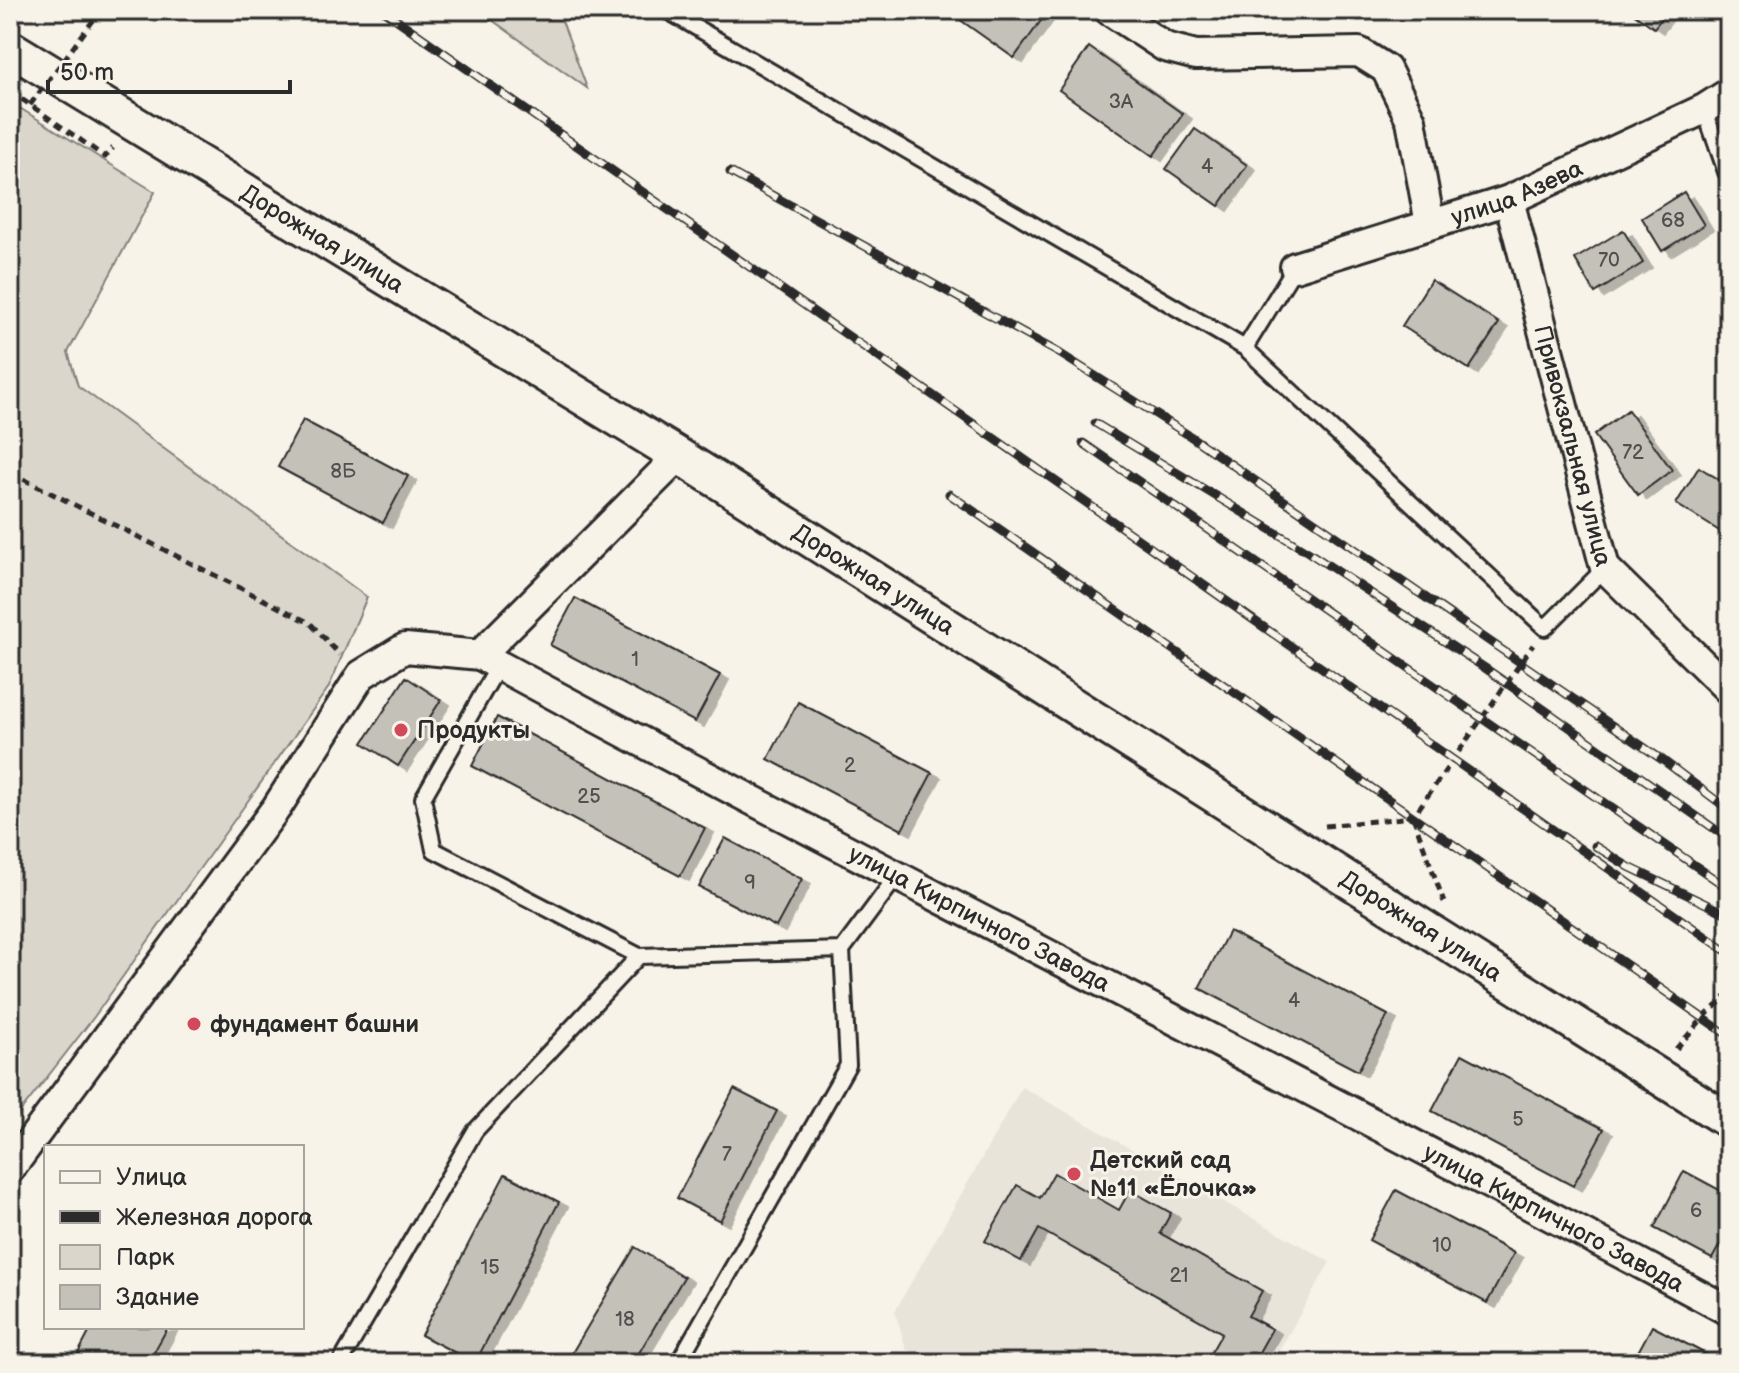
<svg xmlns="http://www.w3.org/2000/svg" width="1739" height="1373" font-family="'Balsamiq Sans',sans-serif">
<defs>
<filter id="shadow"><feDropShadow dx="9" dy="5" stdDeviation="0" flood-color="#0004"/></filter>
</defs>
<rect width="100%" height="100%" fill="#f7f3e8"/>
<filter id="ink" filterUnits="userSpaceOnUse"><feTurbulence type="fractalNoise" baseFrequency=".0125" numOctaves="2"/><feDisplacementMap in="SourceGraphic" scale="16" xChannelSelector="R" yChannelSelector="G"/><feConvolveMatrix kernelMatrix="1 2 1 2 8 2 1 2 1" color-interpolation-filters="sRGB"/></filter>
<g filter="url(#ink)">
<path fill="#e8e4da" d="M1022 1087 1330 1262 1272 1363H931L906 1349 895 1311Z"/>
<path fill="#dad6cc" stroke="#82807c" stroke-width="2" d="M478 10H558L587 88Z
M10 102 155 192 68 352 78 386 367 597 329 687 94 1017 10 1125Z"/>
<path fill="#c4c1b9" stroke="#2b2b2b" stroke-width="2" filter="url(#shadow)" d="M950 10H1038L1045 15 1014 58 949 12Z
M1629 10H1668L1654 28Z
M1089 47 1183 114 1153 156 1059 90Z
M1195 129 1247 165 1219 206 1166 169Z
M1684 192 1704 225 1662 251 1642 218Z
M1623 230 1643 263 1595 293 1575 259Z
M1431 280 1499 323 1469 369 1402 326Z
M1628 410 1672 470 1638 495 1594 435Z
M303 420 408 476 383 523 278 467Z
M1699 467 1729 486V537L1676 504Z
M575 598 720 675 695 722 550 645Z
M406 677 441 700 398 766 363 743Z
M798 702 932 773 902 830 768 759Z
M497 717 705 828 680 876 472 766Z
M725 838 802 879 776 927 699 887Z
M1229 931 1388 1015 1358 1071 1199 988Z
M1462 1054 1604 1129 1573 1186 1432 1111Z
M734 1089 777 1111 720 1221 677 1198Z
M1684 1171 1729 1195V1228L1712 1259 1654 1228Z
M1054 1173 1119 1210 1130 1190 1171 1213 1160 1233 1262 1291 1248 1316 1272 1329 1253 1363H1205L1222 1333 1039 1229 1021 1261 985 1241 1017 1185 1040 1198Z
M505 1174 559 1202 475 1363 421 1335Z
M1396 1190 1514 1253 1487 1303 1369 1240Z
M635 1247 684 1277 633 1363H566Z
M1652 1326 1723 1363H1632Z
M92 1327H168L148 1363H73Z"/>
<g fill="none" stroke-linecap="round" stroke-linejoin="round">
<g stroke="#2b2b2b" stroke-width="20">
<path id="service" d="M666 10 1245 348 1295 267
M1704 109 1726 172 1729 176
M1245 348 1545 628 1605 568
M499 665 423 798 434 850 639 956
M340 1363 475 1131 639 956 842 950 897 876
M678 1363 848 1065 842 950"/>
</g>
<g stroke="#2b2b2b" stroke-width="34">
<g id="minor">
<path d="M1109 10 1165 47 1196 55 1359 52 1386 69 1411 120 1430 224"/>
<path id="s1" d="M1509 200 1605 568 1729 690"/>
<path id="s2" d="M1295 267 1509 200 1704 109 1729 93"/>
<path id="s3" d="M679 456 480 655C893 879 1315 1088 1729 1311"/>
<path d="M10 1169 277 807 361 675 405 648 480 655"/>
</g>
</g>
<g stroke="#2b2b2b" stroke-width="40">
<g id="tertiary">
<path id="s4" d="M10 48 679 456 1729 1121"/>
</g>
</g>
<path stroke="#2b2b2b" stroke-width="5" stroke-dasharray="8 6" stroke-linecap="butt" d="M10 91 105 157 113 148
M10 476 21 478 310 623 340 655
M1413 817 1444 902
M1325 826 1413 817 1533 645
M1676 1049 1703 1018 1729 994"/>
<use href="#service" stroke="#f7f3e8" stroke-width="14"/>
<use href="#minor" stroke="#f7f3e8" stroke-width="28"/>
<use href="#tertiary" stroke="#f7f3e8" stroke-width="34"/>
<g stroke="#2b2b2b" stroke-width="9">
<path id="rail" d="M383 10 1729 953
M730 172 1059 353 1190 436 1664 761 1729 810
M1095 423 1308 552 1485 668 1729 839
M1083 443 1729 889
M949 494 1729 1036
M1595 846 1629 867 1729 915"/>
</g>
<use href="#rail" stroke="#f7f3e8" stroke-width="6" stroke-dasharray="18" stroke-linecap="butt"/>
<path stroke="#2b2b2b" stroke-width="5" stroke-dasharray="8 6" stroke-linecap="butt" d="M30 105 101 10"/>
</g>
</g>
<g fill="#d1495b" stroke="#f7f3e8" stroke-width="3">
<circle cx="401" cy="730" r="8"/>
<circle cx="194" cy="1024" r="8"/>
<circle cx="1074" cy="1174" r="8"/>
</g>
<g text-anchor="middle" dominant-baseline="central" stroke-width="6" stroke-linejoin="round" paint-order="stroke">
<g font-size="20" fill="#51504e">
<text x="1121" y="102">3А</text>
<text x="1207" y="167">4</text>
<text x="1673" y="221">68</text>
<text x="1609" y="261">70</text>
<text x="1633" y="453">72</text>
<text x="343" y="472">8Б</text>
<text x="635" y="660">1</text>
<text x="850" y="766">2</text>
<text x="589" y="797">25</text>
<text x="750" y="883">9</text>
<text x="1294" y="1001">4</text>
<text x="1518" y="1120">5</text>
<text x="727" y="1155">7</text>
<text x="1696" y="1211">6</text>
<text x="1442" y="1246">10</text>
<text x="490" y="1268">15</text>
<text x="1179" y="1276">21</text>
<text x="625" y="1320">18</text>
</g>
<g font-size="24" fill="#2b2b2b" stroke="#f7f3e8">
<text stroke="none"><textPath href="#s2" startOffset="234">улица Азева</textPath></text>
<text stroke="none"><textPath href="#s4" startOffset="366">Дорожная улица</textPath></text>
<text stroke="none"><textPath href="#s1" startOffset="254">Привокзальная улица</textPath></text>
<text stroke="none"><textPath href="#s4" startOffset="1014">Дорожная улица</textPath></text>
<text stroke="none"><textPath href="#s3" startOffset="846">улица Кирпичного Завода</textPath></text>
<text stroke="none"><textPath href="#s4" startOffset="1662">Дорожная улица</textPath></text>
<text stroke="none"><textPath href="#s3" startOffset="1494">улица Кирпичного Завода</textPath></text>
</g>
<g font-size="24" font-weight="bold" fill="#2b2b2b" stroke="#f7f3e8" text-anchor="start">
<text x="417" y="730">Продукты</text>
<text x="210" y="1024">фундамент башни</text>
<text x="1090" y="1160">Детский сад<tspan x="1090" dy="28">№11 «Ёлочка»</tspan></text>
</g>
</g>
<rect width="1739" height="1373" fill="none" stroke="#f7f3e8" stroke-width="40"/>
<rect x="20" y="20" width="1699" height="1333" fill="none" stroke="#2b2b2b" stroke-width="3" filter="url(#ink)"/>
<rect x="44" y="1145" width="260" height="184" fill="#f7f3e8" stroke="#a5a39c" stroke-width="2"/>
<rect x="60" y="1171" width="40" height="12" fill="#f7f3e8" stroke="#a5a39c" stroke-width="2"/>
<text x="116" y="1185" font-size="24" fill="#2b2b2b">Улица</text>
<rect x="60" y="1211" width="40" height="12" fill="#2b2b2b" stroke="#a5a39c" stroke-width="2"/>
<text x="116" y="1225" font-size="24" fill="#2b2b2b">Железная дорога</text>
<rect x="60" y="1245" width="40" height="24" fill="#dad6cc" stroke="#a5a39c" stroke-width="2"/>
<text x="116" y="1265" font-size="24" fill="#2b2b2b">Парк</text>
<rect x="60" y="1285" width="40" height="24" fill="#c4c1b9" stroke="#a5a39c" stroke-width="2"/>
<text x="116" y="1305" font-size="24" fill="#2b2b2b">Здание</text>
<path d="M48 80v12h242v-12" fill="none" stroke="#2b2b2b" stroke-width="4"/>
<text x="60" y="80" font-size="24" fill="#2b2b2b" stroke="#f7f3e8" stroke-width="6" paint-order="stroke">50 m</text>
</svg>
